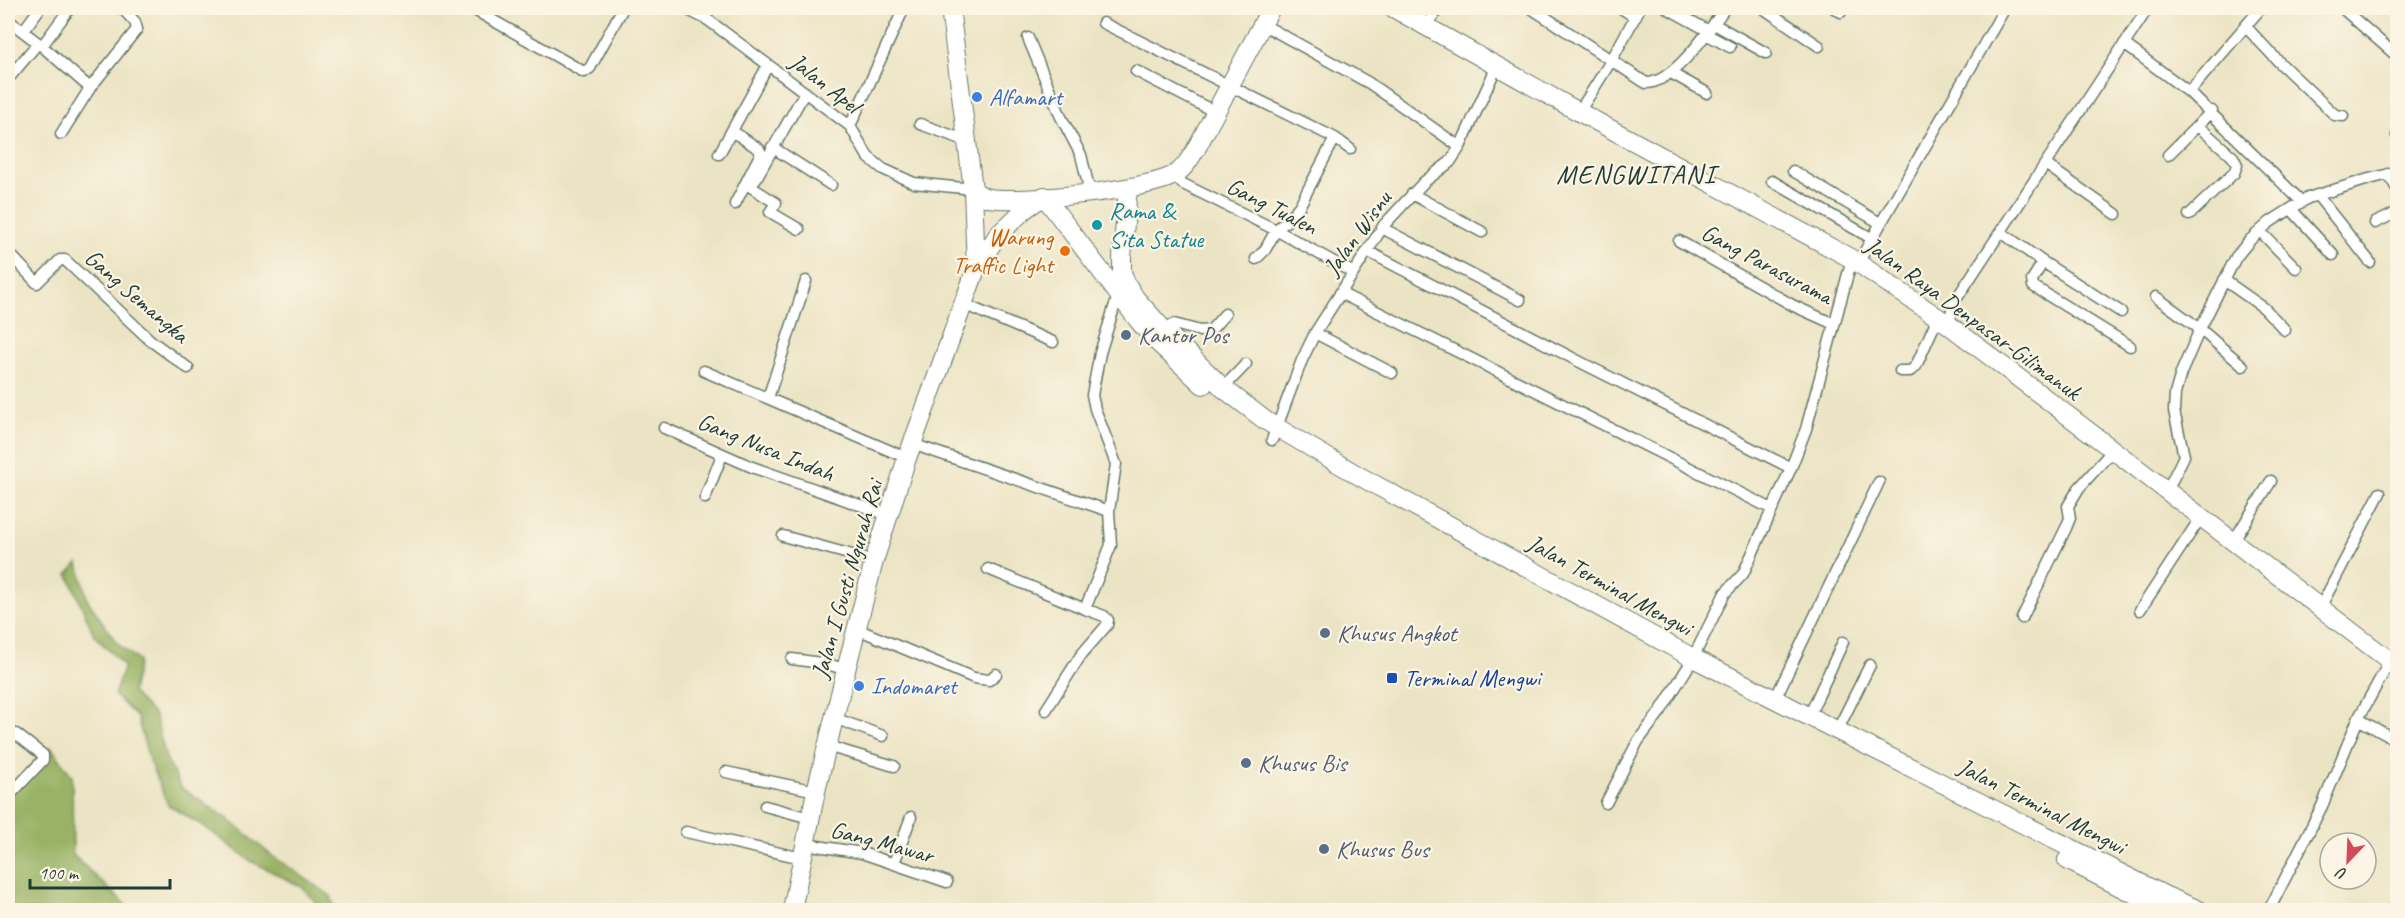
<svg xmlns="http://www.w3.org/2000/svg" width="2405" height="918" font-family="Caveat,sans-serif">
<rect width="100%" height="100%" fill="#fcf5e5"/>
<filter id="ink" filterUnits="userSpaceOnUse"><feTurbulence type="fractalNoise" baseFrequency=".0167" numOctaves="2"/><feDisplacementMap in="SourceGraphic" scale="12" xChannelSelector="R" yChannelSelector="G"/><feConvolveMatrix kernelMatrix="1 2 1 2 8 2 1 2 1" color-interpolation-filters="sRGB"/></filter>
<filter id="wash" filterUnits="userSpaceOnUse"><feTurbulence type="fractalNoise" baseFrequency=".008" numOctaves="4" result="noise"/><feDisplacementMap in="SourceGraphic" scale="24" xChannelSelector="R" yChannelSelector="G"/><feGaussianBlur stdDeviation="1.35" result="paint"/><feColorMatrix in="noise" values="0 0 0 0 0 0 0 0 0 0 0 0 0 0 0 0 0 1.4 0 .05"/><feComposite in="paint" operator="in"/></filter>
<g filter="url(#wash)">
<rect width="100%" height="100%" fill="#ebe4c4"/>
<path fill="#99b265" stroke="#5c784c" stroke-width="1.5" d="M78 563 88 601 117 643 139 661 132 692 155 716 166 758 181 788 227 818 271 855 331 896 335 910H322L302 887 251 861 203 826 168 805 150 763 137 717 114 695 124 666 94 635 68 574Z
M51 747 72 776 73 855 131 910H8V792Z"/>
</g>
<g filter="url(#ink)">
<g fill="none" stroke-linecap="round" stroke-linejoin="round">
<g stroke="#676" stroke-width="13">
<path id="minor" d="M471 8 584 72 590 68 623 8
M684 8 708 20 850 126 868 157 883 169 914 183 973 189
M1531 8 1646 83C1673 84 1710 29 1725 8
M1621 8 1635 17
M1667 8 1709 31
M1763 8 1819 46
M1834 8 1841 12
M2342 8 2398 57
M8 10 9 8
M8 20 42 46 90 88
M1103 23 1335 138 1350 149
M1262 24 1369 83 1460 147
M1714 24 1766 53
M1427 27 1438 8
M2246 27 2280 63 2335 115 2343 116
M23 31 40 8
M1706 34 1730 47
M1028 38 1061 117 1081 155 1090 192
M2124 44 2189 92 2302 202
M42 46 70 8
M1136 71 1217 113
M1671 73 1707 93
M8 79 38 43
M2189 92 2261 8
M1579 112 1611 61 1640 8
M920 124 967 141
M850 126 904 8
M732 131 759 149 761 153 735 204
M61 134 90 88 137 29 135 22 122 8
M2397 136H2398
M772 147 831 185
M719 154 768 65
M2168 155 2212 111
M2045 164 2116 214
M1793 171 1880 223
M2388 174 2398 190
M1174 176 1183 184 1276 230 1352 272
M1772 181 1871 238
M1412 194 1482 232
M2317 195 2370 262
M2291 209 2333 255
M2189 215 2234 173 2237 165 2233 157 2198 126
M2375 223 2398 212
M1382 228 1520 300
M799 229 770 212 776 203 751 187 805 92
M2260 231 2296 268
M2001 232 2043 262 2121 312
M1679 241 1794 306 1834 324
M1367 251 1584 364 1791 468
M8 252 37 283 60 260H65L150 340 188 368
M1256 259 1265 250 1276 230 1289 219 1300 205 1335 138
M2043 262 2032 280 2033 286 2130 346
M1858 263 2005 8
M2224 280 2264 308 2285 330
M1340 293 1772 509
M2156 297 2200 329 2243 366
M963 304 1053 342
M1949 325 1953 304 2148 8
M1160 332 1174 324 1200 331 1211 330 1225 314
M1315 333 1392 373
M704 371 907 458
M1900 371H1910L1916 366 1938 317
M1223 388 1246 364
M768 398 806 281
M664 428 752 467 888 515
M1272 440 1302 360 1315 333 1384 225 1424 182 1450 162 1460 147 1497 66
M912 444 1109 511 1116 464 1095 409 1092 395 1100 353 1118 295
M2167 491 2184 456 2174 411 2175 394 2181 373 2200 329 2236 257 2250 240 2270 222 2308 198 2369 179 2398 172
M705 498 722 455
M783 536 874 561
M2233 542 2271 481
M988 569 1085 609
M2320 608 2380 493
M2140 610 2201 517
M2022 618 2066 528 2070 518 2068 506 2079 488 2113 450
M857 629 974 678 989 680 996 674
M1693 658 1725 593 1743 574 1791 468 1806 429 1852 259
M792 659 828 664 846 670
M1775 699 1879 482
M1046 710 1081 655 1107 625 1108 620 1104 616 1085 609 1111 545 1109 511
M1809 716 1843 642
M834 718 883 736
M2358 719 2398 741
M1837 731 1870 665
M827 746 894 766
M726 772 816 791
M8 797 43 760V755L16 734
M1606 803 1638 741 1660 712 1688 667
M765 806 810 818
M686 832 802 858
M805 844 862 853 947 882
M894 863 911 817
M2269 910 2322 806 2358 719 2390 661"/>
</g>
<g stroke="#676" stroke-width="20">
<path id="trunk" d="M950 8 973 189 976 269
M1393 8 1579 112 1852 259 1949 325 2398 667
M1128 188 1122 257V272L1126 283 1136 299 1164 330 1223 388 1266 421 1361 477 1693 658 2166 896 2199 910
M973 189C978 194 982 197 989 198 1020 203 1145 190 1172 176 1183 171 1190 159 1196 149L1271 8
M1044 196 1138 320 1153 338 1203 385
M2067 860 2166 910
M792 910 816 791 846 670 874 561 907 458 976 269 997 236 1024 210 1044 196"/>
</g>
<use href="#minor" stroke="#fff" stroke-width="10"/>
<use href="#trunk" stroke="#fff" stroke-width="18"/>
</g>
</g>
<g fill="#3f7fe0" stroke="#fcf5e5" stroke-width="2">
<circle cx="977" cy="97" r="6"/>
<circle cx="859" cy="686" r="6"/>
</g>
<circle fill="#0f9aa8" stroke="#fcf5e5" stroke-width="2" cx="1097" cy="225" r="6"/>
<circle fill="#e8710a" stroke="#fcf5e5" stroke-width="2" cx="1065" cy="251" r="6"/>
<g fill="#5c6f8a" stroke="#fcf5e5" stroke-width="2">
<circle cx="1126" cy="335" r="6"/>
<circle cx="1325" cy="633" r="6"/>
<circle cx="1246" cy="763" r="6"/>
<circle cx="1324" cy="849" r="6"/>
</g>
<rect fill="#1a4fb4" stroke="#fcf5e5" stroke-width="2" x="1386" y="672" width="12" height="12" rx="3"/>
<g text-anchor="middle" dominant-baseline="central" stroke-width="4.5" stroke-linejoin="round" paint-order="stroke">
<g font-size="24" fill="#1f3d34" stroke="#fcf5e5">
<text transform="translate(825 83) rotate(38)">Jalan Apel</text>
<text transform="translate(1272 206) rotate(27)">Gang Tualen</text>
<text transform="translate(1357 233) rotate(-54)">Jalan Wisnu</text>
<text transform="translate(1767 264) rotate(28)">Gang Parasurama</text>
<text transform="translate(137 296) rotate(41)">Gang Semangka</text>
<text transform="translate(1973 318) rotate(36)">Jalan Raya Denpasar-Gilimanuk</text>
<text transform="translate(766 447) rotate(22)">Gang Nusa Indah</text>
<text transform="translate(847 579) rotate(-74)">Jalan I Gusti Ngurah Rai</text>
<text transform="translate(1610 585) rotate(29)">Jalan Terminal Mengwi</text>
<text transform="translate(2042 806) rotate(27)">Jalan Terminal Mengwi</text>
<text transform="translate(882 842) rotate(15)">Gang Mawar</text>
</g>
<g font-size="24" fill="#366cbe" stroke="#fcf5e5" text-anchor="start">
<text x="989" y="97">Alfamart</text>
<text x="871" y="686">Indomaret</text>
</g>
<g font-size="24" fill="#0d838f" stroke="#fcf5e5" text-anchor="start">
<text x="1109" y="211">Rama &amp;<tspan x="1109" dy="28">Sita Statue</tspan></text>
</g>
<g font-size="24" fill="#c56008" stroke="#fcf5e5" text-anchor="end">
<text x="1053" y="237">Warung<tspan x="1053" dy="28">Traffic Light</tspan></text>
</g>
<g font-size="24" fill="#4e5e75" stroke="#fcf5e5" text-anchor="start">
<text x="1138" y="335">Kantor Pos</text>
<text x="1337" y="633">Khusus Angkot</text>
<text x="1258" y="763">Khusus Bis</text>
<text x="1336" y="849">Khusus Bus</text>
</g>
<g font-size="24" fill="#164399" stroke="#fcf5e5" text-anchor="start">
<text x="1404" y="678">Terminal Mengwi</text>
</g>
<g font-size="27" letter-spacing="1.5" fill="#1f3d34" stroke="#fcf5e5">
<text x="1636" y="174">MENGWITANI</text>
</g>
</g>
<rect width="2405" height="918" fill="none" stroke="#fcf5e5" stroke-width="30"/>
<g transform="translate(2348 861) rotate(203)"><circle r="28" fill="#fcf5e5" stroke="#a4ab9e" stroke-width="1.5"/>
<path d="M0-4.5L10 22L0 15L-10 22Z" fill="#d1495b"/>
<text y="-9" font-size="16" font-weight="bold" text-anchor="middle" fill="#1f3d34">U</text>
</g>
<path d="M30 879v9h140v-9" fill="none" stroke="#1f3d34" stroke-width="3"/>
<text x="39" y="879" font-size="18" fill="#1f3d34" stroke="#fcf5e5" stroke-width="4.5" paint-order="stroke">100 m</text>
</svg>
